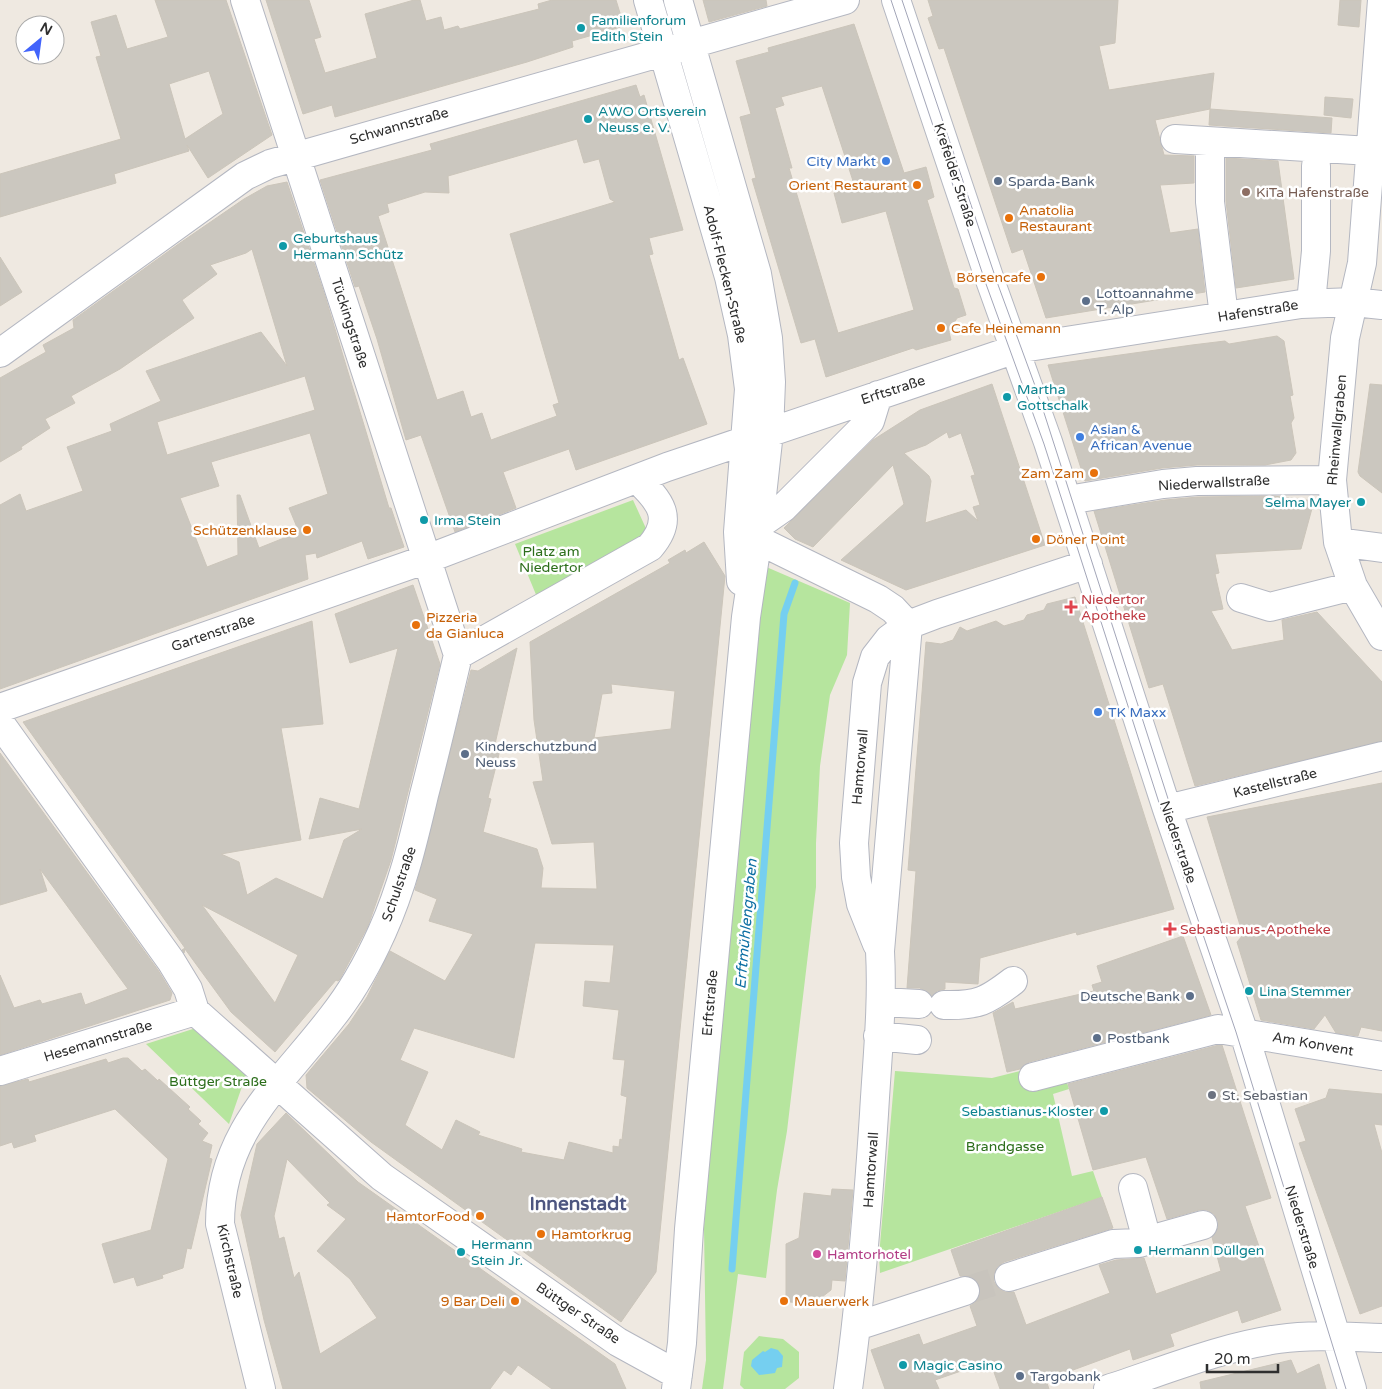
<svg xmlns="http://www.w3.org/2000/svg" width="1382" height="1389" font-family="'Varela Round',sans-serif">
<rect width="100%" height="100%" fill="#efe9e1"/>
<path fill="#b6e59e" d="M633 500 649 535 537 597 515 544Z
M764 566 850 603 847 655 830 695 820 766 816 843V887L787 1131 777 1190 766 1278 738 1274 723 1389H702L706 1360 704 1228 707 1153Z
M196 1028 246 1075 229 1124 146 1044Z
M1060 1061 1069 1089 1053 1094 1072 1176 1093 1171 1102 1197 880 1273 879 1256 895 1071 992 1078Z
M759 1336 783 1339 799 1352V1378L785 1389H744L740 1385 744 1352Z"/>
<path fill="#75cff0" d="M771 1348 778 1350 783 1356 782 1367 777 1368 775 1373 759 1375 751 1366 752 1360 763 1351 765 1352Z"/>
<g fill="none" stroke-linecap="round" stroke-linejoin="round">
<path stroke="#75cff0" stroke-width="7" d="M732 1269 784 614 795 583"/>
</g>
<path fill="#cbc7bf" stroke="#cbc5ba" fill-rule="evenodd" d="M155 0H226L272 135 208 178 187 145 189 151 114 174 116 183 0 217V174L121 139 96 57 101 56 91 22 116 15 127 49 168 37ZM209 71 223 114 185 139 169 84Z
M266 0H309L321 37 314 39 325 73 377 58 365 14 414 0H420L426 21 441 17 444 30 458 26 460 29 539 9 538 4 552 0H616L624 26 572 41 573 47 527 62 335 117 332 105 303 114Z
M703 0H766L767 6 709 22Z
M928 0H1118L1115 43 1099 46 1109 90 1214 73 1210 109 1155 120 1164 155 1194 156V183L1160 185 1170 233 1198 229 1205 292 1046 318 1023 249 1012 253 944 48 939 49 928 18 933 16Z
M1340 0H1361L1359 27 1338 25Z
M854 24 904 173 926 167 934 197 927 200 954 288 958 289 966 315 957 318 949 332 951 340 916 350 913 348 826 377 815 339 801 343 752 179 756 178 740 117 751 114 736 61 769 52 768 48ZM822 86 855 187 834 193 842 223 886 211 914 310 838 333 789 168H792L775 108 784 105 781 97Z
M636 85 640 97 644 95 683 230 649 238 653 254 649 255 679 360 683 358 707 424 576 470 569 449 503 472 516 508 455 532 421 435 406 440 377 339 359 286 355 287 320 180 432 150 430 144ZM577 139 584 163 599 159 610 199 615 202 510 234 559 403 553 405 557 416 491 440 482 413 471 417 463 391 437 400 378 216 389 212 387 204 425 192 449 193 448 176Z
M1325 97 1353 99 1351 118 1324 115Z
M1210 109 1332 118 1331 133 1209 125Z
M1226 158 1278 161 1294 279 1236 288 1226 201Z
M287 182 325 296 389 508H391L404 547 368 559 362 541 317 558 316 553 305 555 308 579 0 689V505L20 494 26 511 83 491 67 447 112 431 110 424 161 401 146 371 261 332 287 366 252 249 246 253 210 265 217 274 182 300 194 318 120 369 71 396 75 403 45 419 50 428 21 447 22 449 0 462V378L46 352 43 345 74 328 73 320 180 243 244 199 267 186ZM305 376 315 410 167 455 157 422ZM310 433 328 494 289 508 299 532 259 548 240 495H237L238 555 207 567 180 498 219 486 211 462Z
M0 257 22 292 0 306Z
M1277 336 1284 341 1293 395 1290 396 1294 418 1291 423 1296 453 1291 460 1265 465H1197L1162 468 1085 481 1048 365 1192 345 1225 341 1229 344Z
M992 384 1045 545 906 590 841 560 904 504 893 465 813 547 795 539 784 528 873 440 920 410ZM947 432 949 438 961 433 975 475 971 476 980 505 973 507 978 521 966 510 925 523 931 481 929 476 904 453 926 445Z
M1370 384 1382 385V493L1360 476 1358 472Z
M1273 496 1314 501 1301 549 1215 554 1219 573 1215 574 1223 609 1211 611 1232 650 1284 640 1282 620 1317 612 1382 682V741L1195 786 1163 684 1149 688 1094 511 1165 500 1198 497Z
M704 542 725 576 656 1272 621 1322 371 1142 307 1088 306 1075 349 1024 367 997 390 951 445 981 473 934 429 921 437 899 415 890 471 670 478 671 517 648 495 744 501 746 488 798 491 799 483 832 537 849 543 868 541 888 597 889 594 842 552 844 533 782 543 781 534 720 530 642 670 563 668 560 685 550 686 553ZM611 684 675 691 671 729 594 738 602 694 612 693ZM535 943 614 945 610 983 585 981 583 1006 619 1010 613 1059 625 1060 621 1095 627 1097 622 1140 620 1139 619 1147 613 1146V1153L569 1142 564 1160 521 1152 522 1149 478 1135 480 1132 456 1120 442 1150 405 1125 428 1072 400 1060 414 1028 514 1058Z
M413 585 440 664 391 860 368 926 340 979 338 981 336 980 275 1052 231 1012 185 949 184 953 182 950 185 948 23 722 312 621 323 724 281 728 301 840 221 854 239 862 247 895 276 878 323 899 344 840 362 829 309 839 320 798 359 809 398 648 350 663 335 614ZM202 905 298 955 275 1003Z
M1075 597 1174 909 1077 935 1076 932 980 958 978 984 945 982V989L937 991 932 996 920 988H907L916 871 908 870 926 642 941 644 953 640 960 627 967 631 996 621 1004 626 1024 620 1027 615 1044 610 1047 604Z
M0 753 158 970 172 993 170 1000 0 1055V975L14 1008 40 1000 42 1004 81 993 85 1005 128 989 40 869 47 891 0 905Z
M1382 783V1031L1361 1027 1358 1036 1336 1033 1325 1015 1314 1029 1261 1020 1237 942 1243 935 1207 817Z
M1183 936 1211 1015 1029 1062 1020 1069 1007 1072 993 1013 1013 1002 1015 1009 1094 991 1092 985 1102 982 1097 966Z
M1219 1045H1222L1271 1198 1245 1206 1281 1310 1242 1323 1238 1310 1170 1334 1174 1346 1133 1360 1130 1349 1046 1380 1049 1389H1000L990 1361 935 1380 939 1389H885L871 1350 919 1334 923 1345 977 1326 970 1306 976 1302 980 1295V1286L976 1280 969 1276H960L951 1250 1102 1197 1113 1228 1004 1262 997 1267 994 1274V1282L999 1289 1005 1292H1014L1026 1325 1110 1293 1099 1265 1116 1260 1144 1258 1156 1294 1221 1271 1212 1237 1218 1228V1221L1214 1214 1207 1210H1199L1167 1219 1146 1157 1093 1170 1068 1084Z
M123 1058H128L142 1071 145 1069 158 1081 159 1079 190 1107 188 1109 201 1121 198 1124 208 1133 202 1141 212 1145 209 1158 212 1159 195 1232 191 1249 187 1248 183 1268 162 1275 163 1278 137 1286 134 1277 114 1283 102 1244 151 1230 168 1159 115 1109 34 1135 36 1141 14 1148 12 1142 0 1146V1086L28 1079 29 1082 106 1059 108 1063Z
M1329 1089 1382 1094V1125L1374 1124 1382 1153V1306L1360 1314 1299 1143 1306 1141 1295 1109 1326 1098Z
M286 1113 358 1182 615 1364 626 1389H552L518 1365 511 1375 504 1370 490 1389H283L264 1320 241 1215 257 1144ZM287 1159 330 1203 327 1205 346 1219 317 1251 350 1279 377 1318 320 1354 299 1272 294 1278 284 1237 279 1239 274 1216Z
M832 1189 853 1190 845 1281 832 1280 831 1290 813 1304 790 1302 786 1296V1244L799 1238 804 1193 831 1196Z
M1291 1360 1297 1374 1319 1364 1326 1389H1201L1200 1382Z"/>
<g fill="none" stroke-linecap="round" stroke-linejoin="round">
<path stroke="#c8c4bd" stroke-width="28" stroke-dasharray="28 14" stroke-linecap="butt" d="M965 1291 1009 1277"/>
<g stroke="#b4b7c1" stroke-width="30">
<path id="minor" d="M245 0 458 655
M648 0 729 277 742 335 749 389 738 532 741 581
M896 0 991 283 1048 442 1167 809 1244 1033 1352 1389
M1382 0 1362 263 1345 338 1332 480 1338 542 1353 586 1382 636
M1175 139 1370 151
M1210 142V202L1224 316
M1311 303 1316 251V166
M0 353 245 176 270 164 845 0
M1068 500 1163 484 1197 481 1332 480
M760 524 783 508 870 421 878 395
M758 540 878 599 893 609 908 625 880 951C883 1005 877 1060 874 1114 868 1206 861 1297 848 1389
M1338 542 1382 548
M1241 598 1270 607 1353 586
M458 655 650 547C675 518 660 501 637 479
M0 708 427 559 667 467 1016 349 1301 304 1354 302 1382 305
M0 723 171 961 188 989 195 1011 382 1177 618 1342 678 1375
M1167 809 1382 756
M877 944 861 904 856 877 854 843 867 683 875 657 889 639 908 625 937 614 1088 564
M881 1002 919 1004
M944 1005C978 1006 987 1001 1013 981
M878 1036 917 1040
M0 1071 195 1011
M1033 1077 1218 1029 1382 1056
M1133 1188 1147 1240
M1009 1277 1113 1244 1139 1243 1203 1225
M857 1326 965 1291
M261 1389 220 1224C220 1131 281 1084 332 1017 352 992 369 961 382 932 402 888 413 842 424 795 436 749 447 702 458 655
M676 1389 682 1343 689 1229 746 617 756 550 769 432 771 382 768 338 757 274 678 0
M1108 1389C1164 1371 1221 1347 1279 1339 1313 1334 1348 1337 1382 1338"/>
</g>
<use href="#minor" stroke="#fff" stroke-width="28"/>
<path stroke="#a3a6b8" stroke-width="1" d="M891 0 986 284 1044 444 1170 837 1236 1032 1346 1389
M902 0 997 282 1037 391 1171 808 1182 852"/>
</g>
<g fill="#0f9aa8" stroke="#fff" stroke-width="2">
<circle cx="581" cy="28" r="5"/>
<circle cx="588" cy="119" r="5"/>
<circle cx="283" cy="246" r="5"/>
<circle cx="1007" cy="397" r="5"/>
<circle cx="1361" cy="502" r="5"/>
<circle cx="424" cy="520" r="5"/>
<circle cx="1249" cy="991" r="5"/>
<circle cx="1104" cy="1111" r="5"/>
<circle cx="1138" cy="1250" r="5"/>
<circle cx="461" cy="1252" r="5"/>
<circle cx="903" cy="1365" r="5"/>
</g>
<g fill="#3f7fe0" stroke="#fff" stroke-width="2">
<circle cx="886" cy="161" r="5"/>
<circle cx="1080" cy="437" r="5"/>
<circle cx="1098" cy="712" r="5"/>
</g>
<g fill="#5c6f8a" stroke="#fff" stroke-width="2">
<circle cx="998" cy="181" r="5"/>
<circle cx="1086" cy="301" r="5"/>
<circle cx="465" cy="754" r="5"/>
<circle cx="1190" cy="996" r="5"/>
<circle cx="1097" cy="1038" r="5"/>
<circle cx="1020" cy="1376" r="5"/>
</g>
<g fill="#e8710a" stroke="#fff" stroke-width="2">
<circle cx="917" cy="185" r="5"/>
<circle cx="1009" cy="218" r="5"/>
<circle cx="1041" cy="277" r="5"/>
<circle cx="941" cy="328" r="5"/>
<circle cx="1094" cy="473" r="5"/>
<circle cx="307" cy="530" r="5"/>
<circle cx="1036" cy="539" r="5"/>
<circle cx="416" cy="625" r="5"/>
<circle cx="480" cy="1216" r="5"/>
<circle cx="541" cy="1234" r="5"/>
<circle cx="515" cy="1301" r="5"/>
<circle cx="784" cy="1301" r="5"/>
</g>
<circle fill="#8d6e63" stroke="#fff" stroke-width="2" cx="1246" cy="192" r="5"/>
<g fill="#e0444e" stroke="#fff" stroke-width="2">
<path d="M1068.5 599.5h5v5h5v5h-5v5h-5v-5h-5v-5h5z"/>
<path d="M1167.5 921.5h5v5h5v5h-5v5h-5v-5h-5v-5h5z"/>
</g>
<circle fill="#6b7280" stroke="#fff" stroke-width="2" cx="1212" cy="1095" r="5"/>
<circle fill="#d1479c" stroke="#fff" stroke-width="2" cx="817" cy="1254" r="5"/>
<g text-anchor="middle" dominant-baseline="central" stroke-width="5" stroke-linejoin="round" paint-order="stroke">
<g font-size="14" fill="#0d838f" stroke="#fff" text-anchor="start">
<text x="591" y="20">Familienforum<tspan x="591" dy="16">Edith Stein</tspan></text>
<text x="598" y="111">AWO Ortsverein<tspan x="598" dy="16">Neuss e. V.</tspan></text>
<text x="293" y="238">Geburtshaus<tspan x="293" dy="16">Hermann Schütz</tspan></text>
<text x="1017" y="389">Martha<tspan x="1017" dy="16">Gottschalk</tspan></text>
<text x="1351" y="502" text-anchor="end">Selma Mayer</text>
<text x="434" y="520">Irma Stein</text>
<text x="1259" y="991">Lina Stemmer</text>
<text x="1094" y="1111" text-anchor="end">Sebastianus-Kloster</text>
<text x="471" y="1244">Hermann<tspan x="471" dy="16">Stein Jr.</tspan></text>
<text x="1148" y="1250">Hermann Düllgen</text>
<text x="913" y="1365">Magic Casino</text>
</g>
<g font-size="14" fill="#2e2e2e" stroke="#fff">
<text transform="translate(399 126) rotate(-16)">Schwannstraße</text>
<text transform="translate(955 175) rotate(72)">Krefelder Straße</text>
<text transform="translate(725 274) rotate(76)">Adolf-Flecken-Straße</text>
<text transform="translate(1258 311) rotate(-9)">Hafenstraße</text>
<text transform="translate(350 323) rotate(72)">Tückingstraße</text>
<text transform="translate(893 390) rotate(-18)">Erftstraße</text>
<text transform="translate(1337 430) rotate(-85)">Rheinwallgraben</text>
<text transform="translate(1214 483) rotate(-3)">Niederwallstraße</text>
<text transform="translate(213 633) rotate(-19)">Gartenstraße</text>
<text transform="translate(860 767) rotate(-85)">Hamtorwall</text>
<text transform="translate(1275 783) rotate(-14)">Kastellstraße</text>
<text transform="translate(1178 842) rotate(71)">Niederstraße</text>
<text transform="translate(399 884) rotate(-71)">Schulstraße</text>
<text transform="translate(710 1003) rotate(-85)">Erftstraße</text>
<text transform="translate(98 1041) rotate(-17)">Hesemannstraße</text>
<text transform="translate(1313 1044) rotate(10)">Am Konvent</text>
<text transform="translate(871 1170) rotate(-86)">Hamtorwall</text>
<text transform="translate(1302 1227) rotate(73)">Niederstraße</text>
<text transform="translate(230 1261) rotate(77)">Kirchstraße</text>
<text transform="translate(578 1313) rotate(34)">Büttger Straße</text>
</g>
<g font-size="14" fill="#366cbe" stroke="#fff" text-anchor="start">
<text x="876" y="161" text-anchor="end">City Markt</text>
<text x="1090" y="429">Asian &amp;<tspan x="1090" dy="16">African Avenue</tspan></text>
<text x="1108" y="712">TK Maxx</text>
</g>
<g font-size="14" fill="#4e5e75" stroke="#fff" text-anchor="start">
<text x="1008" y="181">Sparda-Bank</text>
<text x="1096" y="293">Lottoannahme<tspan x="1096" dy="16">T. Alp</tspan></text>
<text x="475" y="746">Kinderschutzbund<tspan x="475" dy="16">Neuss</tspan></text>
<text x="1180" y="996" text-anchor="end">Deutsche Bank</text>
<text x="1107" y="1038">Postbank</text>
<text x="1030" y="1376">Targobank</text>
</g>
<g font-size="14" fill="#c56008" stroke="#fff" text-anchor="end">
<text x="907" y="185">Orient Restaurant</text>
<text x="1019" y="210" text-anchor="start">Anatolia<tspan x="1019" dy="16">Restaurant</tspan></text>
<text x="1031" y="277">Börsencafe</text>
<text x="951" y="328" text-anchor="start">Cafe Heinemann</text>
<text x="1084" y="473">Zam Zam</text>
<text x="297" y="530">Schützenklause</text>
<text x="1046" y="539" text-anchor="start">Döner Point</text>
<text x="426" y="617" text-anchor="start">Pizzeria<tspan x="426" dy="16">da Gianluca</tspan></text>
<text x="470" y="1216">HamtorFood</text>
<text x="551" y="1234" text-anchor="start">Hamtorkrug</text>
<text x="505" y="1301">9 Bar Deli</text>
<text x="794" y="1301" text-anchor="start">Mauerwerk</text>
</g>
<g font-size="14" fill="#785e54" stroke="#fff" text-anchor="start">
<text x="1256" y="192">KiTa Hafenstraße</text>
</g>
<g font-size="14" fill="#2c6e1b" stroke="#fff">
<text x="551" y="551">Platz am<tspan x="551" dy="16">Niedertor</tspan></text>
<text x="218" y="1081">Büttger Straße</text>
<text x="1005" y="1146">Brandgasse</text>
</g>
<g font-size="14" fill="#be3a42" stroke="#fff" text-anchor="start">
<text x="1081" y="599">Niedertor<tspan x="1081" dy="16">Apotheke</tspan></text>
<text x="1180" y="929">Sebastianus-Apotheke</text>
</g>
<g font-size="14" fill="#5b616d" stroke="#fff" text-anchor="start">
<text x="1222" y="1095">St. Sebastian</text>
</g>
<g font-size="14" fill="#b23c85" stroke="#fff" text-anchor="start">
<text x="827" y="1254">Hamtorhotel</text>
</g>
<g font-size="15" font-style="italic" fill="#0d6fa3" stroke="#fff">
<text transform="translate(746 924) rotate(-85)">Erftmühlengraben</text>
</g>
<g font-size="19" font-weight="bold" fill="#4d5680" stroke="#fff">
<text x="578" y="1204">Innenstadt</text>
</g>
</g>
<g transform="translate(40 40) rotate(29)"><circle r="24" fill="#ffffff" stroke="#ababab"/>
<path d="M0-4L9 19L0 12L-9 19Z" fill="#4264fb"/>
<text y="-8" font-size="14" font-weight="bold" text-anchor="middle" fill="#2e2e2e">N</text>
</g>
<path d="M1207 1364v8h71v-8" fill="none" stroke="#2e2e2e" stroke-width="2.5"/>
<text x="1214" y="1364" font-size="15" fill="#2e2e2e" stroke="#ffffff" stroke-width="4" paint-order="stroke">20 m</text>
</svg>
